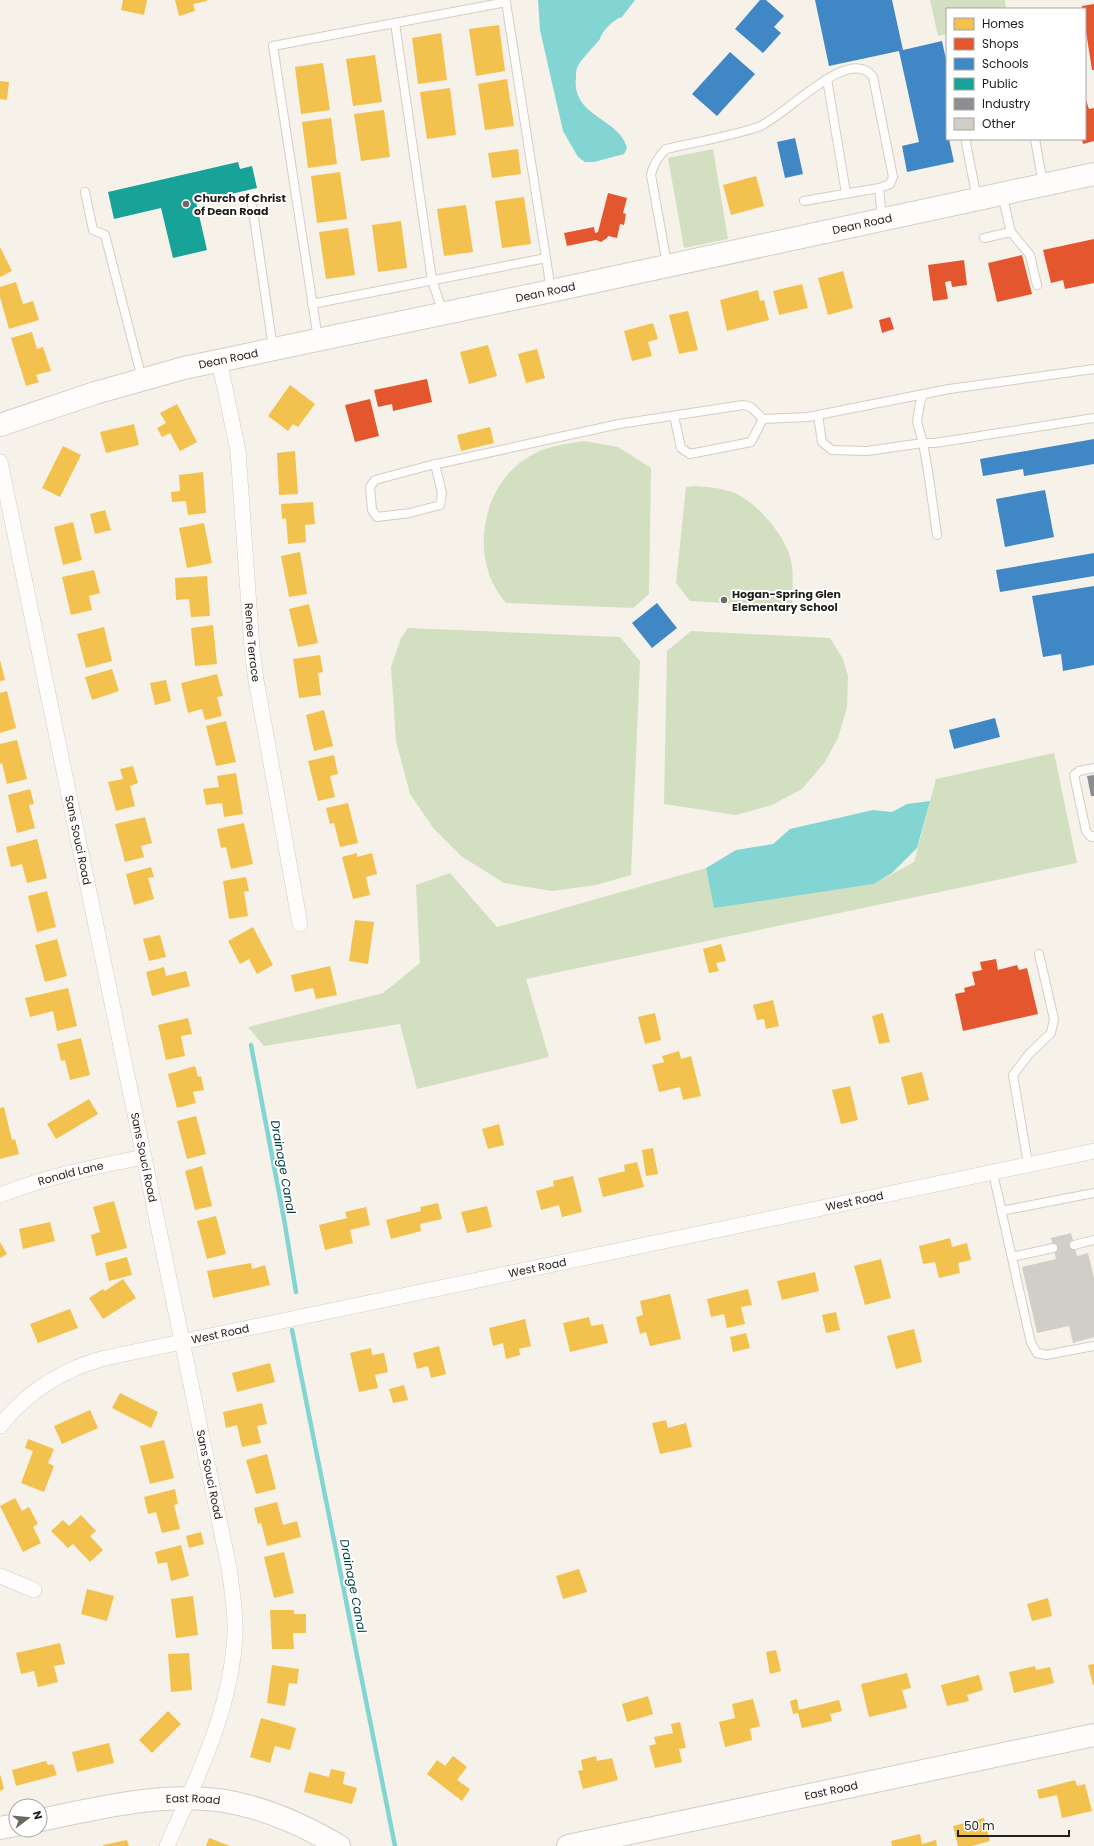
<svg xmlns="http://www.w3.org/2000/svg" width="1094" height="1846" font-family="Poppins,sans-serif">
	<rect width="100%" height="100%" fill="#f6f2e9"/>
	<!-- green -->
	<g fill="#d2dfc0">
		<path d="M930,0h75l1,9h-59v25l-9,2z"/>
		<path d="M713,149l15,90 -44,9 -16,-90z"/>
		<path d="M584,441l34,6 33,21 -2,126 -16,14 -127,-5c-37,-41 -26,-114 19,-144 17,-12 39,-15 59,-18z"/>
		<path d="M695,486c14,1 27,2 40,7 22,10 51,43 56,67 3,15 1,32 1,47l-102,-6 -14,-18 10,-96z"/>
		<path d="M408,628l212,9 20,24 -9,214 -35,10 -44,6 -48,-8 -43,-27 -27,-27 -24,-35 -14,-53 -5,-74 10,-29z"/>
		<path d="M691,631l139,7 13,21 5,17 -1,31 -9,31 -13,24 -23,27 -30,16 -36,10 -72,-11 3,-153z"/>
		<path d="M1054,753l23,110 -551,116 23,78 -132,32 -17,-65 -136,22 -16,-19 135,-34 37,-30 -4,-78 34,-12 47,54 209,-59 8,39 160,-23 40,-22 22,-83z"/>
	</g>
	<!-- water -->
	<g fill="#82d5d3">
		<path d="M538,0h97l-13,17c-8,2 -20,14 -22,22 -6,8 -20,21 -23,29 -1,2 -1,6 -1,9 -5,40 44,41 51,71l-3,6 -30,8h-9l-7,-5 -15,-26 -23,-101z"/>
		<path d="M930,801l-13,47 -25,25 -18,11 -160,24 -8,-40 30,-18 37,-6 17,-15 83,-19 19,2 15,-8z"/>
	</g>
	<!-- homes -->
	<g fill="#f2c14e">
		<path d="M123,0h24l-3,15 -23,-5z"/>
		<path d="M175,0h32v1l-14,3 2,7 -16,5z"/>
		<path d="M499,25l6,46 -29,5 -7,-47z"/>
		<path d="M441,33l6,47 -29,4 -6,-46z"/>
		<path d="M375,55l7,47 -29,4 -7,-47z"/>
		<path d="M323,63l7,47 -29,4 -6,-47z"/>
		<path d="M507,79l7,47 -29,4 -7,-46z"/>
		<path d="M0,81l9,1 -2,18 -7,-1z"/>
		<path d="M450,88l6,47 -29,4 -7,-47z"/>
		<path d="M384,110l6,47 -29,4 -7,-47z"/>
		<path d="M331,118l6,46 -29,4 -6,-46z"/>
		<path d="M518,149l3,25 -29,4 -4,-25z"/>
		<path d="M340,172l7,47 -30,4 -6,-47z"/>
		<path d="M756,176l8,30 -33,9 -8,-30z"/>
		<path d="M524,197l7,47 -29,4 -7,-47z"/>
		<path d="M466,205l7,47 -29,4 -7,-47z"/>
		<path d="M401,221l6,47 -29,4 -6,-47z"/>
		<path d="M348,228l7,47 -29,4 -7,-47z"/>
		<path d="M0,247l12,24 -12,6z"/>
		<path d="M843,271l10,37 -25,7 -10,-37z"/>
		<path d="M16,282l7,22 10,-3 6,19 -30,9 -9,-32v-10z"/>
		<path d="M802,284l6,24 -29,7 -6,-24z"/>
		<path d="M758,290l2,11 4,-1 5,20 -42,11 -7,-31z"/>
		<path d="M688,311l10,39 -19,4 -10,-39z"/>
		<path d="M653,323l5,16 -10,3 4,14 -20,5 -8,-30z"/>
		<path d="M32,332l5,17 6,-2 8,24 -15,4 3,7 -13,4 -15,-48z"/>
		<path d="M488,345l9,31 -28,8 -9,-32z"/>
		<path d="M537,349l8,29 -19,5 -8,-29z"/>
		<path d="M290,385l25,19 -17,23 -5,-3 -5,7 -20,-15z"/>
		<path d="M177,404l20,38 -17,9 -10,-18 -8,4 -5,-9 9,-5 -6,-10z"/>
		<path d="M134,424l5,21 -33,8 -6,-21z"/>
		<path d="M490,427l4,16 -33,8 -4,-16z"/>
		<path d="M63,446l18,9 -21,42 -18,-9z"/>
		<path d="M295,451l3,43 -19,1 -2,-42z"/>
		<path d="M203,472l3,41 -18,2 -2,-14 -14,1 -1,-10 9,-1 -1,-16z"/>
		<path d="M313,502l2,22 -10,1 1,17 -18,2 -2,-26 -4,1 -1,-15z"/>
		<path d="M105,510l6,20 -16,4 -5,-20z"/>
		<path d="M73,522l9,38 -19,5 -9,-38z"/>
		<path d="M204,523l8,40 -25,5 -8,-40z"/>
		<path d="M300,552l7,42 -18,3 -8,-41z"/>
		<path d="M94,570l6,23 -11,3 3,14 -21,5 -9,-38z"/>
		<path d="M207,576l3,40 -19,1 -2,-18 -13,1 -1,-22z"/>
		<path d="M309,604l9,39 -20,4 -9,-38z"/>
		<path d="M213,625l4,39 -22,2 -4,-38z"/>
		<path d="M104,627l8,34 -26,7 -9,-34z"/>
		<path d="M320,655l3,17 -5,1 3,22 -22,3 -6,-39z"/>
		<path d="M0,660l5,20 -5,1z"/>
		<path d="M112,669l7,22 -27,9 -7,-23z"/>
		<path d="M217,674l6,22 -6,1 5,19 -17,4 -3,-11 -14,4 -7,-30z"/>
		<path d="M166,680l5,21 -16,4 -5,-22z"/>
		<path d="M7,691l9,37 -16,5v-40z"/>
		<path d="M324,710l9,36 -19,5 -8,-36z"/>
		<path d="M226,721l10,41 -20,4 -10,-40z"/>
		<path d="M17,740l10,39 -20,5 -5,-21 -2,1v-20z"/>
		<path d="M334,755l4,19 -8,2 5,21 -17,4 -10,-40z"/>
		<path d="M133,766l5,17 -8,3 5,20 -19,5 -8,-29 15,-3 -3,-10z"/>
		<path d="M236,773l7,41 -19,3 -2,-14 -16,2 -3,-16 16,-2 -2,-11z"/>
		<path d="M30,789l4,15 -5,1 6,23 -18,5 -9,-38z"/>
		<path d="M348,803l10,40 -18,4 -6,-24 -4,1 -4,-16z"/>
		<path d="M145,817l7,26 -11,3 3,11 -19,5 -10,-38z"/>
		<path d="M244,823l9,41 -22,5 -5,-22 -5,1 -4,-19z"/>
		<path d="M37,839l10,39 -20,5 -5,-19 -11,3 -5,-20z"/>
		<path d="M357,853v4l15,-4 5,21 -11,3 4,18 -17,4 -11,-42z"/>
		<path d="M151,867l3,10 -6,1 6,21 -20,6 -8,-31z"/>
		<path d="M246,877l3,14 -5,1 4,24 -19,3 -6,-38z"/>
		<path d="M47,891l9,36 -19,5 -9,-36z"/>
		<path d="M355,920l19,2 -6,42 -19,-3z"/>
		<path d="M253,927l20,38 -16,9 -8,-15 -9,5 -12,-23z"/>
		<path d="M160,935l6,22 -17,4 -6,-22z"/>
		<path d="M57,939l10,37 -22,6 -10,-37z"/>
		<path d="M721,944l5,17 -10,2 3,8 -10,2 -6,-24z"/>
		<path d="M330,966l7,29 -21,4 -3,-11 -18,4 -4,-17z"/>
		<path d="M164,967l2,9 20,-5 4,15 -38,10 -6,-24z"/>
		<path d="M68,988l9,38 -20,5 -4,-20 -23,6 -5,-19z"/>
		<path d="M773,1000l6,26 -13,3 -2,-10 -7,1 -4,-15z"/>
		<path d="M655,1013l6,27 -16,4 -7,-27z"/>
		<path d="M883,1013l7,29 -11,2 -7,-28z"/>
		<path d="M188,1018l4,16 -11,2 4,20 -19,4 -8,-35z"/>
		<path d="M81,1038l9,37 -20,5 -5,-20 -4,1 -4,-17z"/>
		<path d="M679,1051l2,8 10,-3 10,40 -18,4 -3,-13 -21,5 -7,-27 12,-3 -2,-6z"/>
		<path d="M195,1066l3,11 3,-1 3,14 -11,2 3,11 -19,5 -9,-34z"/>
		<path d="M922,1072l7,28 -21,5 -7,-28z"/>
		<path d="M850,1086l8,34 -17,4 -9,-34z"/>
		<path d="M89,1099l9,15 -42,25 -9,-15z"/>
		<path d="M4,1107l8,33 3,-1 4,15 -19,5v-51z"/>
		<path d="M196,1116l10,38 -19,5 -10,-38z"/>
		<path d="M499,1124l5,21 -16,4 -6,-20z"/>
		<path d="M653,1148l5,26 -12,2 -4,-26z"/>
		<path d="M637,1162l7,25 -41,10 -5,-19 27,-7 -1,-6z"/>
		<path d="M202,1166l10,40 -17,4 -10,-39z"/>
		<path d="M573,1176l9,36 -20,5 -3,-12 -18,5 -5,-19 18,-5 -1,-5z"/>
		<path d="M114,1201l13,47 -31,8 -5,-21 9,-3 -7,-25z"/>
		<path d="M438,1203l4,16 -22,5 1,7 -30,8 -5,-19 35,-9 -1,-4z"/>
		<path d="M487,1206l5,21 -25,6 -6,-21z"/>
		<path d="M366,1207l4,18 -20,5 3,13 -28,7 -6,-25 28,-7 -2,-6z"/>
		<path d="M216,1216l10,38 -19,5 -10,-38z"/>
		<path d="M50,1222l5,19 -32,8 -4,-20z"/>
		<path d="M950,1238l2,9 15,-4 4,17 -13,3 2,10 -21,5 -4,-16 -12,2 -4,-18z"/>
		<path d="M0,1242l7,12 -7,4z"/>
		<path d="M127,1257l5,18 -23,6 -4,-18z"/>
		<path d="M881,1259l10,39 -26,7 -11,-39z"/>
		<path d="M251,1263l1,6 13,-4 5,20 -57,13 -6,-27z"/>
		<path d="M815,1272l4,19 -37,9 -5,-19z"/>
		<path d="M123,1279l13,19 -33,21 -14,-21 14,-9 2,2z"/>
		<path d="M748,1289l4,16 -11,2 4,17 -18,4 -3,-14 -13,3 -4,-18z"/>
		<path d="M670,1294l11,45 -31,7 -4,-14 -6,2 -4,-17 7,-2 -3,-14z"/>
		<path d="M70,1309l8,19 -40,15 -8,-19z"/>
		<path d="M836,1312l4,18 -14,3 -4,-18z"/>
		<path d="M589,1317l2,9 12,-2 5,19 -38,9 -7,-29z"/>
		<path d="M525,1319l6,27 -12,3 1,6 -14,4 -3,-16 -10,3 -4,-18z"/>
		<path d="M914,1329l8,33 -26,7 -9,-33z"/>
		<path d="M746,1333l4,15 -17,4 -3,-15z"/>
		<path d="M439,1346l7,28 -15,4 -3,-12 -11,3 -4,-16z"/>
		<path d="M371,1348l1,7 12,-2 4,19 -13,3 3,13 -19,4 -9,-39z"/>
		<path d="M270,1363l5,19 -38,10 -5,-19z"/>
		<path d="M404,1385l4,15 -15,3 -4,-14z"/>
		<path d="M120,1393l38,19 -7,16 -39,-20z"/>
		<path d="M262,1403l5,21 -10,2 4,17 -19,4 -5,-22 -11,3 -3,-16z"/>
		<path d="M90,1410l8,18 -36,16 -8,-18z"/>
		<path d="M666,1420l2,8 18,-5 6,24 -32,7 -8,-31z"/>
		<path d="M28,1439l26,10 -6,14 6,3 -10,26 -23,-9 12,-32 -8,-3z"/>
		<path d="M164,1440l10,38 -24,6 -10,-38z"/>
		<path d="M267,1454l9,35 -20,5 -10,-34z"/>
		<path d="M175,1489l3,15 -4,1 6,24 -18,4 -6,-21 -8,2 -4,-17z"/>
		<path d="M15,1498l7,13 7,-4 9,17 -5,3 8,16 -18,9 -23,-46z"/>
		<path d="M277,1502l6,23 14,-4 4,16 -34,9 -6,-23 -3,1 -4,-16z"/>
		<path d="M81,1515l15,16 -6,5 13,14 -13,12 -17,-18 -5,4 -17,-17 12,-11 6,6z"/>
		<path d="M201,1532l3,12 -15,4 -3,-12z"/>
		<path d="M181,1545l8,31 -18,5 -4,-19 -9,2 -3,-12z"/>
		<path d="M284,1552l10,41 -20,5 -10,-41z"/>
		<path d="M579,1569l8,23 -24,7 -7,-23z"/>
		<path d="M87,1589l27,7 -7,25 -26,-7z"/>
		<path d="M193,1596l5,39 -22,3 -5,-39z"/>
		<path d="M1048,1598l4,18 -20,5 -5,-17z"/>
		<path d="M270,1610h24v4h12v19h-13l1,16h-22z"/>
		<path d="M60,1643l5,21 -11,2 4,16 -20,5 -4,-16 -13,3 -5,-21z"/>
		<path d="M776,1650l5,21 -11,3 -4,-22z"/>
		<path d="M189,1653l3,37 -21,2 -3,-38z"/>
		<path d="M1094,1664v21h-1l-5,-20z"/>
		<path d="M272,1665l27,4 -2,15 -8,-1 -4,23 -18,-3z"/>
		<path d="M1035,1666l1,4 14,-3 4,16 -40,10 -5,-21z"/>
		<path d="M907,1673l4,15 -9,2 5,18 -38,9 -8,-33z"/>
		<path d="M979,1675l4,15 -16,5 2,6 -22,5 -6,-21z"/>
		<path d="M648,1696l5,18 -26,8 -5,-18z"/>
		<path d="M753,1699l7,27 -10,3 2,11 -27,7 -6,-25 16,-4 -3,-14z"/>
		<path d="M797,1699l2,11 40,-10 3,11 -12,3 2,7 -30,7 -4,-15 -5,1 -3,-13z"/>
		<path d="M168,1711l13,13 -29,29 -13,-13z"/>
		<path d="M261,1718l35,10 -6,22 -15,-4 -5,17 -20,-6z"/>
		<path d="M680,1722l6,26 -7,1 3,13 -27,6 -6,-22 7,-2 -2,-7 19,-4 -2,-9z"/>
		<path d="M109,1743l5,20 -37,9 -5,-20z"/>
		<path d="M453,1756l14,11 -10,13 13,9 -8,12 -35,-27 10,-14 8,6z"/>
		<path d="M596,1756l1,5 15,-3 6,22 -35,9 -5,-18 5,-1 -2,-10z"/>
		<path d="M46,1761l2,4 5,-1 4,11 -41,11 -4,-16z"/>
		<path d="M331,1769l14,3 -2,12 14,4 -5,16 -48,-12 5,-20 20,5z"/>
		<path d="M0,1774l4,15 -4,2z"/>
		<path d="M1075,1780l2,6 8,-2 7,27 -30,7 -5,-23 -18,4 -2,-9z"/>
		<path d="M984,1818l6,23 -18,5h-14l-5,-20z"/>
		<path d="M920,1834l2,10 14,-4 1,6h-45l-1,-5z"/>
		<path d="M209,1838l21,8h-24z"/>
		<path d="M127,1840l2,6h-26v-1z"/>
	</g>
	<!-- shops -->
	<g fill="#e4572e">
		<path d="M1094,4v66h-2l-7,-45v-16h-3v-3z"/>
		<path d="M1085,100h1l3,9 5,-1v33l-11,3 -1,-5h3z"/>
		<path d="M608,193l19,5 -4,15 3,1 -2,11 -4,-1 -3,14 -9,-2 -1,2 -6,4 -5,-2 -29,6 -3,-13 30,-6 1,6 3,-1z"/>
		<path d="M1094,239v44l-29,6 -2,-9 -12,3 -8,-33z"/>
		<path d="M1022,255l10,39 -35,8 -9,-39z"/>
		<path d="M964,260l3,25 -15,2 -1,-6 -6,1 3,17 -15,2 -5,-36z"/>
		<path d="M890,317l4,12 -12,4 -3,-13z"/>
		<path d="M427,379l5,23 -39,9 -1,-7 -14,3 -4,-17z"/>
		<path d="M370,399l9,37 -24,6 -10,-37z"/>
		<path d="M996,959l2,11 19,-5 2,5 8,-2 11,46 -75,17 -8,-37 10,-2 -1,-4 11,-3 -3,-13 10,-2 -2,-8z"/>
	</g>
	<!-- schools -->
	<g fill="#3f88c5">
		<path d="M760,0h6l18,16 -10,11 7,6 -18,20 -28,-24z"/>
		<path d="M815,0h77l11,50 39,-9 5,23v75h2l5,23 -47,10 -5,-26 17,-4 -20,-91 -70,15z"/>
		<path d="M730,52l25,22 -38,42 -25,-22z"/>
		<path d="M795,138l8,36 -18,4 -8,-36z"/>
		<path d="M1094,439v25l-70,12 -1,-7 -40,7 -3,-17z"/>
		<path d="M1045,490l9,47 -49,10 -9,-48z"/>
		<path d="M1094,553v23l-94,16 -4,-22z"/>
		<path d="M1094,586v79l-31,6 -2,-17 -18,3 -11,-61z"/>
		<path d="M657,603l20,25 -25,20 -20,-25z"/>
		<path d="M995,718l5,19 -46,12 -5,-19z"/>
	</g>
	<!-- public -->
	<path fill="#17a398" d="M238,162l2,7 12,-3 5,22 -61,14 11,48 -34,8 -12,-50 -47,11 -6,-27z"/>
	<!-- industry -->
	<path fill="#8d8d92" d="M1094,775v21h-3l-4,-20z"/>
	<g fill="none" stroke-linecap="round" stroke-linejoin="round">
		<!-- stream -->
		<g stroke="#82d5d3" stroke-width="4.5">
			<path d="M251,1045l33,174 12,73"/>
			<path d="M292,1330l103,516"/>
		</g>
	</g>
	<!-- building -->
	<path fill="#d1cec7" d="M1071,1233l6,23 11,-3 6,25v59l-21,6 -4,-17 -32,7 -15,-66 34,-8 -5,-21z"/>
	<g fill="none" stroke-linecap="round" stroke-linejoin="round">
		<defs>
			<g id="lane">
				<path d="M395,23l37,257 11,33"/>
				<path d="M827,79l19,114"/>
				<path d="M967,139l-1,4 11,56"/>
				<path d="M1035,139l8,45"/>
				<path d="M879,188l3,31"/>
				<path d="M85,192l8,38 12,5 37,144"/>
				<path d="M1002,195l9,37 19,23 7,30"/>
				<path d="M252,204l21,144"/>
				<path d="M984,238l27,-6"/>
				<path d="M667,264l-16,-89c2,-11 7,-18 15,-26 30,-7 62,-12 92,-22 25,-8 91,-84 115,-50l20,100 -3,7 -11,4 -75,13"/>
				<path d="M312,304l234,-46"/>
				<path d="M318,339l-45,-293 233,-44 45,288"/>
				<path d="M923,394l-3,9 -3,19 6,21 5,28 9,64"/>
				<path d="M818,415l4,27 10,8 35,1 56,-8h12l159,-25"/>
				<path d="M674,416l7,32 9,6 61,-12 12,-23"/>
				<path d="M435,464l7,29 -2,12 -30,8 -33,4 -5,-7 -2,-23 5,-7 60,-16 7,-1 177,-39 124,-19 8,2 12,12 45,-2 141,-28 145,-20"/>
				<path d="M1094,768l-15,3 -5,4 12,56 5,6 3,-1"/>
				<path d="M1028,1164l-15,-89 16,-21 22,-21 3,-14 -15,-65"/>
				<path d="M993,1173l38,170 6,10 9,2 48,-9"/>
				<path d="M1001,1211l93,-18"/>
				<path d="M1074,1245l20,-5"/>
				<path d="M1012,1257l41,-9"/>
			</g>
			<g id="street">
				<path id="s1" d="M219,360l19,91 14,198 4,31 44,244"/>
				<path id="s2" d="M0,462l229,1106c3,22 7,45 6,67 -4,75 -38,143 -68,211"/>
				<path id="s3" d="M0,1195c49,-19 93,-28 144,-38"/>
				<path id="s4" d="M0,1426c27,-34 63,-57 105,-68l989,-207"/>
				<path d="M0,1576l34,14"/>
			</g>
			<g id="secondary">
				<path id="s5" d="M0,425l95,-32 89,-25 367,-77 543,-117"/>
				<path id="s6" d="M40,1820c58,-12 118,-27 178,-20 43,6 84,24 121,46"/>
				<path d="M0,1828l16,-3"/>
				<path id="s7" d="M568,1846l526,-111"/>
			</g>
		</defs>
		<!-- lane casing -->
		<use href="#lane" stroke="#d2cec7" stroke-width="10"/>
		<!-- street casing -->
		<use href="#street" stroke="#d2cec7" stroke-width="16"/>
		<!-- secondary casing -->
		<use href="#secondary" stroke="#d2cec7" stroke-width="24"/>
		<!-- lane -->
		<use href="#lane" stroke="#fefdfc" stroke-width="8"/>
		<!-- street -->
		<use href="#street" stroke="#fefdfc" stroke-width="15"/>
		<!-- secondary -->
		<use href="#secondary" stroke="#fefdfc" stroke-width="22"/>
	</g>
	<!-- markers -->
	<g fill="#6c6962" stroke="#fff" stroke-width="1.5">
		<circle cx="186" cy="204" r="4"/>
		<circle cx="724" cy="600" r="4"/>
	</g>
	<g text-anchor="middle" stroke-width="4" stroke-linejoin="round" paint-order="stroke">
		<!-- poi labels -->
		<g font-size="11" font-weight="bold" fill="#211f19" stroke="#fff" text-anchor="start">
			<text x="194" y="202">Church of Christ<tspan x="194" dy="13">of Dean Road</tspan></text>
			<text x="732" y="598">Hogan-Spring Glen<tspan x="732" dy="13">Elementary School</tspan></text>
		</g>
		<!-- street labels -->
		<g font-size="11" fill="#211f19" stroke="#fff">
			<text dy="4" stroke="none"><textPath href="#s5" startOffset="886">Dean Road</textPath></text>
			<text dy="4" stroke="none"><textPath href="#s5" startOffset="562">Dean Road</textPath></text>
			<text dy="4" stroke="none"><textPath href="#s5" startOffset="238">Dean Road</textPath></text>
			<text dy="4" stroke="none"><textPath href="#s1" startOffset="285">Renee Terrace</textPath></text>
			<text dy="4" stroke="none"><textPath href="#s2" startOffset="386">Sans Souci Road</textPath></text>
			<text dy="4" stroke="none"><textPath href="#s2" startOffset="710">Sans Souci Road</textPath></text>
			<text dy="4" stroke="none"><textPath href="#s3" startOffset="74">Ronald Lane</textPath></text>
			<text dy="4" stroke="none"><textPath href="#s4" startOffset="893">West Road</textPath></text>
			<text dy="4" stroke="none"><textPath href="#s4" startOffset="569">West Road</textPath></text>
			<text dy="4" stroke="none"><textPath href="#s4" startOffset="245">West Road</textPath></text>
			<text dy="4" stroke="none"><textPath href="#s2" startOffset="1034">Sans Souci Road</textPath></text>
			<text dy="4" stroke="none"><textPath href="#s7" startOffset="269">East Road</textPath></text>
			<text dy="4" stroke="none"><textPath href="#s6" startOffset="155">East Road</textPath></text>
		</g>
		<!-- water labels -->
		<g font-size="12" font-style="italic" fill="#013d3d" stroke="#fff">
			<text transform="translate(283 1167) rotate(80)" y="4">Drainage Canal</text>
			<text transform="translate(353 1586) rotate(79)" y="4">Drainage Canal</text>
		</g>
	</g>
	<!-- legend -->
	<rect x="946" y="8" width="140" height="132" fill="#ffffff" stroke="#a6a5a3"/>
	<rect x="954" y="18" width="20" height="12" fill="#f2c14e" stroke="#a6a5a3"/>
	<text x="982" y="28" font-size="12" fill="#211f19">Homes</text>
	<rect x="954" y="38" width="20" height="12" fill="#e4572e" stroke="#a6a5a3"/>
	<text x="982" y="48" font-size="12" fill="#211f19">Shops</text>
	<rect x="954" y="58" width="20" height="12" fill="#3f88c5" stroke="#a6a5a3"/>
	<text x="982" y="68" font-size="12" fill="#211f19">Schools</text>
	<rect x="954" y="78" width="20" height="12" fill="#17a398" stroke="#a6a5a3"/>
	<text x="982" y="88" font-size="12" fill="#211f19">Public</text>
	<rect x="954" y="98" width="20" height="12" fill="#8d8d92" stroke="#a6a5a3"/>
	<text x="982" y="108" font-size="12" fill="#211f19">Industry</text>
	<rect x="954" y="118" width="20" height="12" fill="#d1cec7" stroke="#a6a5a3"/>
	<text x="982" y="128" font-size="12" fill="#211f19">Other</text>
	<!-- north arrow -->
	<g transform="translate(28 1818) rotate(74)"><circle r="19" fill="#ffffff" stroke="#a6a5a3"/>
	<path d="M0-3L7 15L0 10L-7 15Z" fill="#6c6962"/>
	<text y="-6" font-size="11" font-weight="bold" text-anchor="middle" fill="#211f19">N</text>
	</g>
	<!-- scale -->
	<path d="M958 1830v6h111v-6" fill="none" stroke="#211f19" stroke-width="2"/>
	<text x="964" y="1830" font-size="12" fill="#211f19" stroke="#ffffff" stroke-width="3" paint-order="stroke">50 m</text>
</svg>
